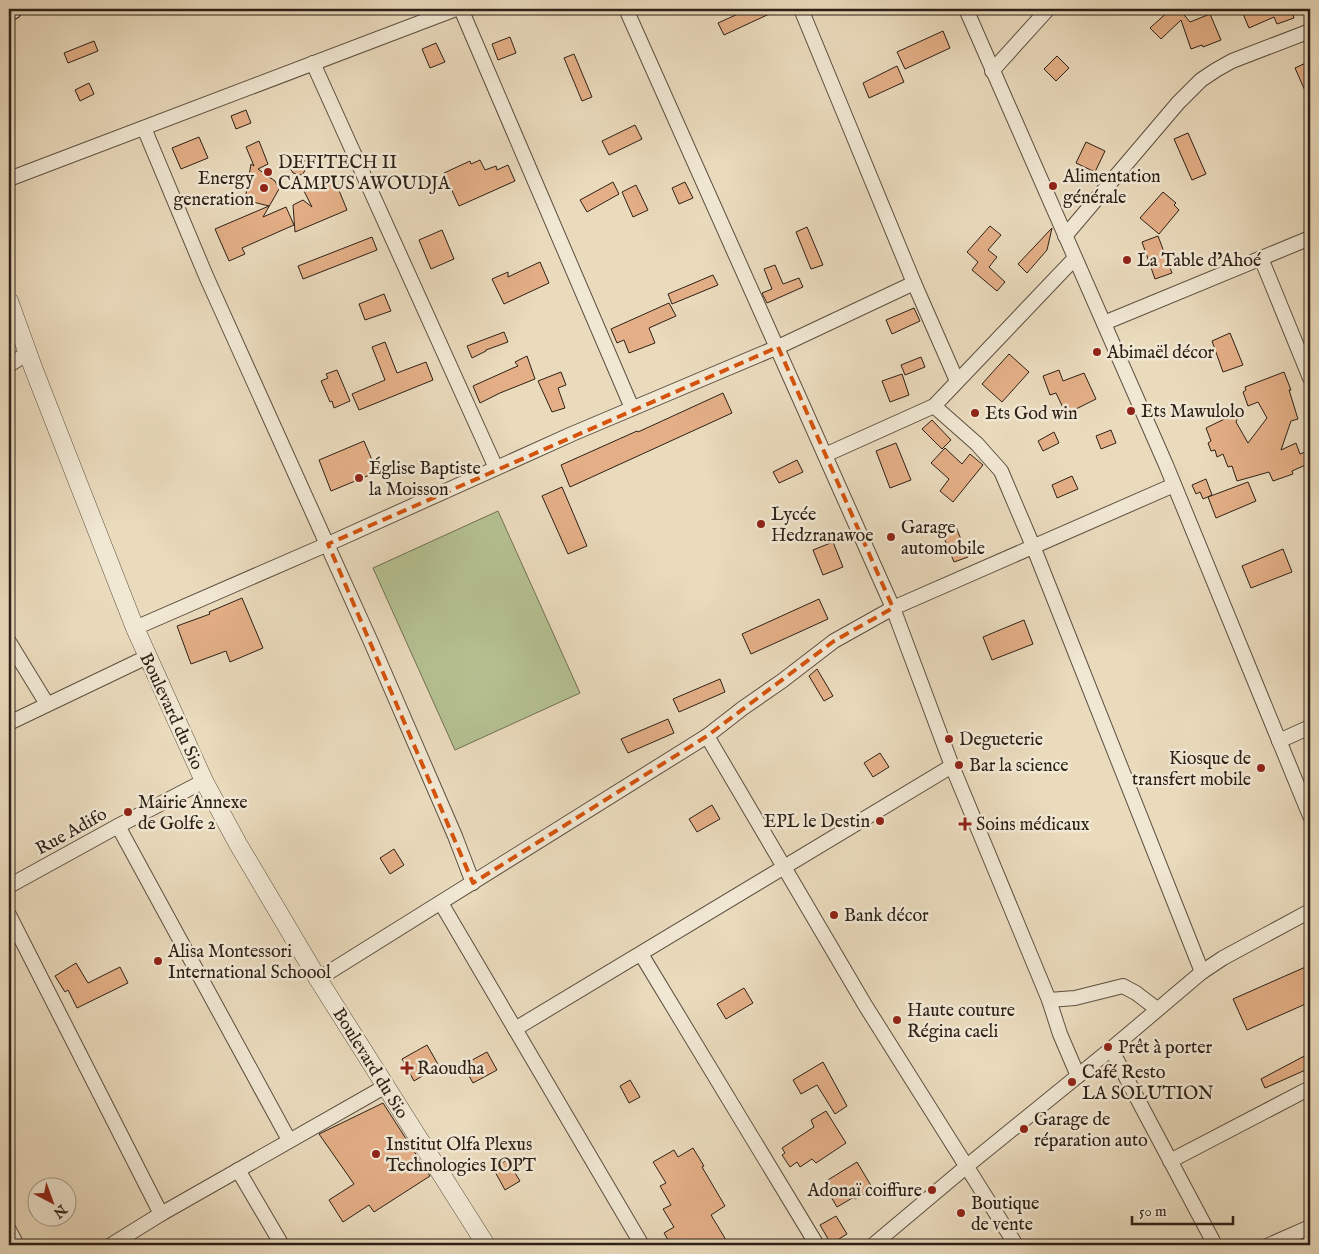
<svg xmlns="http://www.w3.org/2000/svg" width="1319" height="1254" font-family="'IM FELL English',serif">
	<rect width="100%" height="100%" fill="#eadbbd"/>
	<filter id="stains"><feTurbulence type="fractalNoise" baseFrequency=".004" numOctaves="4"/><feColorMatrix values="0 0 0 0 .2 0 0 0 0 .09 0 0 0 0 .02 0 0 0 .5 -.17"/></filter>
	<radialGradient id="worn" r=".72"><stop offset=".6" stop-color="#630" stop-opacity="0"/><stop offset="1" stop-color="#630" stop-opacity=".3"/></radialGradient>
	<!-- green -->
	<path fill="#b5c192" stroke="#717054" d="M498,511l82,182 -125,57 -82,-182z"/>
	<!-- building -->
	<g fill="#e4af87" stroke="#2d2017">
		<path d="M749,9h31l-56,26 -6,-12z"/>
		<path d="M1171,9h8l11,13 20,-8 11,26 -18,7 -1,-2 -11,4 -10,-29 -20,19 -11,-11z"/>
		<path d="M1241,9h52l-2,1 3,8 -17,6 -3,-7 -25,11z"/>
		<path d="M943,31l7,17 -45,21 -8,-17z"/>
		<path d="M510,37l6,16 -18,7 -6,-16z"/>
		<path d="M94,41l4,10 -30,12 -4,-10z"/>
		<path d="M436,43l9,19 -15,6 -8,-19z"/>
		<path d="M574,54l18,43 -10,4 -18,-43z"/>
		<path d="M1057,56l12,12 -13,13 -12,-12z"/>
		<path d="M1310,61v41l-15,-34z"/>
		<path d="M897,66l7,16 -35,16 -6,-15z"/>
		<path d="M89,83l5,11 -14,7 -5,-11z"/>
		<path d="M246,110l5,13 -15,6 -5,-13z"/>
		<path d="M635,125l7,14 -33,16 -7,-14z"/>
		<path d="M1188,133l18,41 -14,6 -18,-41z"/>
		<path d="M199,137l9,21 -27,11 -9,-21z"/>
		<path d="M259,141l9,23 -10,5 17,12 4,8 -16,28 23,-10 8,18 -52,23 3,6 -16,7 -14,-32 54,-23 -24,-6 6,-36 3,2 -8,-19z"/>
		<path d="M1086,142l19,9 -10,21 -19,-9z"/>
		<path d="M296,157l7,1 4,5 -1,6 -4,6 -9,-2 -3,-5 1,-6z"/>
		<path d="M480,160l5,10 11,-4 1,4 11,-5 7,16 -56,25 -15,-33 26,-12 1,3z"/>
		<path d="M334,178l13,32 -52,22 -2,-27 10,-5 9,7 -8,-16z"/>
		<path d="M613,182l6,12 -32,18 -7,-12z"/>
		<path d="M685,182l8,16 -14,6 -7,-16z"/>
		<path d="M636,185l12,25 -15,7 -11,-25z"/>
		<path d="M1163,192l13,11 -2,2 5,5 -20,24 -19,-16z"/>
		<path d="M990,226l11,9 -13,15 9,7 -8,10 16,15 -8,9 -25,-21 6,-8 -11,-10z"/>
		<path d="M807,227l16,38 -12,4 -15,-37z"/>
		<path d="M1052,228l-5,22 -20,23 -9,-9z"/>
		<path d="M442,230l12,29 -23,10 -12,-29z"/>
		<path d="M1158,236l14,37 -17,6 -13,-37z"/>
		<path d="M372,237l5,13 -74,29 -5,-13z"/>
		<path d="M540,262l9,21 -45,21 -12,-25 16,-7v5z"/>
		<path d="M775,265l8,19 16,-6 4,9 -36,16 -5,-10 10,-4 -8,-20z"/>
		<path d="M713,275l5,10 -46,19 -4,-10z"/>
		<path d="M384,294l7,17 -26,9 -6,-16z"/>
		<path d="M669,303l7,13 -27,12 6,15 -26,10 -5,-13 -7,3 -6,-14z"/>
		<path d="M914,308l6,13 -28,13 -6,-14z"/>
		<path d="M504,332l4,10 -22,8v1l-14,7 -5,-12z"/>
		<path d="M1230,333l13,32 -20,7 -11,-31z"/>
		<path d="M385,342l12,31 29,-11 7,18 -74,30 -7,-16 33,-14 -13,-33z"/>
		<path d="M1009,354l20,18 -27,30 -20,-18z"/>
		<path d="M527,356l8,23 -35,14 -20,10 -7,-17 40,-18 5,-2 -3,-4z"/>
		<path d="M921,357l4,10 -20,8 -4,-10z"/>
		<path d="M337,370l13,31 -16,7 -2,-7 -2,1 -9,-21 7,-3 -2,-4z"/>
		<path d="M1059,370l4,11 21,-8 12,26 -30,15 -10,-21 -6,2 -7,-19z"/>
		<path d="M561,372l5,13 -8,3 7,20 -13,4 -14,-31z"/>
		<path d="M1284,372l7,18h-2l9,29 -7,2 -10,29 15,-7 4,11 10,-4v13l-18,8 1,3 -20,7 -4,-9 -32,9 -5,-15 -4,1 -5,-13 -6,3 -2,-7 -4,1 -3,-8 3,-2 -5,-13 35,-17 -5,11 12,21 19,-25 -9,-16 -10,4 -5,-14 3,-2 -1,-3z"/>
		<path d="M902,374l7,21 -19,7 -8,-21z"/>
		<path d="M723,393l9,20 -162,74 -9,-22 76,-34 1,1z"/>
		<path d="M932,420l19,20 -9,9 -20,-20z"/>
		<path d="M1111,430l5,13 -15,6 -5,-13z"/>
		<path d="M1054,432l5,11 -16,8 -5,-10z"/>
		<path d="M364,441l13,31 -46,19 -12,-31z"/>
		<path d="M896,443l15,37 -21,8 -14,-37z"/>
		<path d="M945,448l17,16 8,-10 13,11 -30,37 -13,-11 9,-12 -18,-16z"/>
		<path d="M797,460l6,12 -24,11 -6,-11z"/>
		<path d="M1072,476l6,13 -21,9 -5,-13z"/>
		<path d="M1206,479l6,16 -9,4 -3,-7 -4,2 -4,-9z"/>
		<path d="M1248,482l8,19 -40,17 -8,-21z"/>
		<path d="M562,487l25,59 -19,8 -26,-58z"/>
		<path d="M954,522l14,35 -14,5 -14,-34z"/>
		<path d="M833,542l10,25 -20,8 -10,-25z"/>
		<path d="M1283,549l9,23 -41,16 -9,-22z"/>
		<path d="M242,598l21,50 -33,14 -4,-11 -35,13 -14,-38 33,-12 -1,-2z"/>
		<path d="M819,599l9,20 -77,35 -9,-20z"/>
		<path d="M1024,620l9,24 -41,16 -9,-23z"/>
		<path d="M817,669l16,27 -9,5 -15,-25z"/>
		<path d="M720,679l5,13 -46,20 -6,-13z"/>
		<path d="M668,719l6,14 -46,20 -7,-14z"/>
		<path d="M880,753l9,14 -16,10 -9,-14z"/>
		<path d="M712,805l8,14 -23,13 -8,-13z"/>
		<path d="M394,849l10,16 -14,9 -10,-16z"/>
		<path d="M76,963l12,20 32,-16 8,16 -51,25 -9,-18 -3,2 -10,-16z"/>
		<path d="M1310,965v37l-63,28 -14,-31z"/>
		<path d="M744,988l9,15 -27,16 -9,-15z"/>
		<path d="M427,1045l12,21 -25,15 -12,-22z"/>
		<path d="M487,1052l10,18 -24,13 -10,-18z"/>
		<path d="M1310,1053v15l-45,20 -4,-9z"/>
		<path d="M823,1062l24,44 -12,8 -18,-29 -16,9 -8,-14z"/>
		<path d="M630,1080l10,17 -11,6 -9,-17z"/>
		<path d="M383,1103l47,73 -56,36 -5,-7 -26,17 -14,-22 25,-16 -35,-50z"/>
		<path d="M826,1111l20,32 -30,20 -4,-4 -12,8 -3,-5 -7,5 -8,-12 3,-2 -3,-5 32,-21 -3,-7z"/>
		<path d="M693,1148l11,18 -2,1 23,39 -14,9 18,30h-58l-7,-12 10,-6 -11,-18 8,-4 -11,-19 6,-3 -13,-21 21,-12 4,7z"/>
		<path d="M507,1160l13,21 -15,9 -12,-22z"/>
		<path d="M857,1162l16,27 -18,10 -1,-2 -17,10 -14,-24z"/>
		<path d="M836,1216l11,18 -16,10 -11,-19z"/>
	</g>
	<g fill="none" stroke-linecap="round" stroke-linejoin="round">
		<defs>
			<g id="minor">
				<path d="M461,9l171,399"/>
				<path d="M626,9l267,599 59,158 97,234 11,34 18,42"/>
				<path d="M801,9l113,274 43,98"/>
				<path d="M966,9l200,456 144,351"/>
				<path d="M313,63l183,405"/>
				<path d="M992,71l56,-62"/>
				<path d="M144,128l62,148 165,366 84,194 18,47"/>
				<path d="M9,179l447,-170"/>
				<path d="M1065,236l113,-133 23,-23 15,-10 16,-9 78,-30"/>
				<path d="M1261,258l49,120"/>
				<path d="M1104,323l206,-85"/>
				<path d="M9,365l19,-12"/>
				<path d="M934,406l43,38 24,27 32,75 169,426"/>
				<path d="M825,455l109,-49 141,-148"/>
				<path d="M135,628l193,-84 244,-110 206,-87 136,-64"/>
				<path d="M9,642l38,62"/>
				<path d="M9,723l138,-66"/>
				<path d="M707,736l158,269 151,240"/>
				<path d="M1279,741l31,-14"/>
				<path d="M118,826l171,314"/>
				<path d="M9,886l109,-60 86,-45"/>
				<path d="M441,903l201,342"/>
				<path d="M9,915l152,299"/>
				<path d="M641,954l176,291"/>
				<path d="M318,979l389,-243 36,-28 39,-27 52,-40 59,-33 281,-123"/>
				<path d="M1049,1000l26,-2 48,-12 13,7 21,16"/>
				<path d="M515,1029l437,-263"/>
				<path d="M1111,1049l104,196"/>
				<path d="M1170,1161l140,-73"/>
				<path d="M238,1170l44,75"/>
				<path d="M9,1230l8,15"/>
				<path d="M111,1245l50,-31 225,-128"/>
				<path d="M873,1245l94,-79 144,-117 91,-77 21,-14 87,-47"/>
				<path d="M1269,1245l41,-18"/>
			</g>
			<path id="tertiary" d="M9,301l25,69 101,258 69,153 34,63 80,135 168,266"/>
			<path id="secondary" d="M9,10l3,-1"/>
		</defs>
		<!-- minor casing -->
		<use href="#minor" stroke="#5c4f40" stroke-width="16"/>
		<!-- tertiary casing -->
		<use href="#tertiary" stroke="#5c4f40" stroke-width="19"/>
		<!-- secondary casing -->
		<use href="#secondary" stroke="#2d2017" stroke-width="22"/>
		<!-- minor -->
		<use href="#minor" stroke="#f1e8d4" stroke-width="14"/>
		<!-- tertiary -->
		<use href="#tertiary" stroke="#f1e8d4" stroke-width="18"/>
		<!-- secondary -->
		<use href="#secondary" stroke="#f1e8d4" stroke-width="20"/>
	</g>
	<!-- marked area -->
	<path fill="none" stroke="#d5530d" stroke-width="4" stroke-dasharray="10 6" stroke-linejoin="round" d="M778,347l115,261 -59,33 -127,95 -234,147 -145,-339z"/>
	<!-- markers -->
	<g fill="#8f2418" stroke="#f1e8d4" stroke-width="2">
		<circle cx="268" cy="172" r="5"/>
		<circle cx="1053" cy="186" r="5"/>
		<circle cx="264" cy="188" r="5"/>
		<circle cx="1127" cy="260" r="5"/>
		<circle cx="1097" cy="352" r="5"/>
		<circle cx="1131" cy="411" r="5"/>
		<circle cx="975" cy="413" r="5"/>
		<circle cx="359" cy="478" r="5"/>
		<circle cx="761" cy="524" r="5"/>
		<circle cx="891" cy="537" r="5"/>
		<circle cx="949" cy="739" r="5"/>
		<circle cx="959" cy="765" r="5"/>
		<circle cx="1261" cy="768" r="5"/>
		<circle cx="128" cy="812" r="5"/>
		<circle cx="880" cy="821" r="5"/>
		<path d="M962.5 816.5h5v5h5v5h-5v5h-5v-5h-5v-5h5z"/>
		<circle cx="834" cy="915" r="5"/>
		<circle cx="158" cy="961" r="5"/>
		<circle cx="897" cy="1020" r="5"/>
		<circle cx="1108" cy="1047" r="5"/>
		<path d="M404.5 1060.5h5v5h5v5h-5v5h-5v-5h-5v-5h5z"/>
		<circle cx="1072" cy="1082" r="5"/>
		<circle cx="1024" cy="1129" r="5"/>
		<circle cx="376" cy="1154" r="5"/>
		<circle cx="932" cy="1190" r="5"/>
		<circle cx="961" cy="1213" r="5"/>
	</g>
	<g text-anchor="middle" stroke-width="5" stroke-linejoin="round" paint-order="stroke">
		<!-- poi labels -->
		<g font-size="18" fill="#2d2017" stroke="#f1e8d4" text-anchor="start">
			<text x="278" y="168">DEFITECH II<tspan x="278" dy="21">CAMPUS AWOUDJA</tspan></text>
			<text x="1063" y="182">Alimentation<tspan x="1063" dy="21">générale</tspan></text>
			<text x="254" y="184" text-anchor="end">Energy<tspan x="254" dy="21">generation</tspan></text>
			<text x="1137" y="266">La Table d’Ahoé</text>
			<text x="1107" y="358">Abimaël décor</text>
			<text x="1141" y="417">Ets Mawulolo</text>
			<text x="985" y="419">Ets God win</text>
			<text x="369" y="474">Église Baptiste<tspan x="369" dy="21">la Moisson</tspan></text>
			<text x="771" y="520">Lycée<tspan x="771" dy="21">Hedzranawoe</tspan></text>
			<text x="901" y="533">Garage<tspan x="901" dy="21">automobile</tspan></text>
			<text x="959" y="745">Degueterie</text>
			<text x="1251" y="764" text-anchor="end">Kiosque de<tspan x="1251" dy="21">transfert mobile</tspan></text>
			<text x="969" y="771">Bar la science</text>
			<text x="138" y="808">Mairie Annexe<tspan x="138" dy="21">de Golfe 2</tspan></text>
			<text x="870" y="827" text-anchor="end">EPL le Destin</text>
			<text x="976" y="830">Soins médicaux</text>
			<text x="844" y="921">Bank décor</text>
			<text x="168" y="957">Alisa Montessori<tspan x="168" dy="21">International Schoool</tspan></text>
			<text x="907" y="1016">Haute couture<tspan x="907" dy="21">Régina caeli</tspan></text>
			<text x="1118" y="1053">Prêt à porter</text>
			<text x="417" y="1074">Raoudha</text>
			<text x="1082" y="1078">Café Resto<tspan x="1082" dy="21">LA SOLUTION</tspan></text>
			<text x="1034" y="1125">Garage de<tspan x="1034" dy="21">réparation auto</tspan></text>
			<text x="386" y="1150">Institut Olfa Plexus<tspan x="386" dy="21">Technologies IOPT</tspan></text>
			<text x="922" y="1196" text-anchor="end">Adonaï coiffure</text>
			<text x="971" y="1209">Boutique<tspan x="971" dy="21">de vente</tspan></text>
		</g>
		<!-- street labels -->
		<g font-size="18" fill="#2d2017" stroke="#f1e8d4">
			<text transform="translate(172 711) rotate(65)" y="6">Boulevard du Sio</text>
			<text transform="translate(71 831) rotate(-29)" y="6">Rue Adifo</text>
			<text transform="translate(371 1063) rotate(58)" y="6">Boulevard du Sio</text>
		</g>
	</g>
	<!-- margin -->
	<rect width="1319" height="1254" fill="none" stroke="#eadbbd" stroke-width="30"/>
	<rect x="10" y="10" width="1299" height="1234" fill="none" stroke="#2d2017" stroke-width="2.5"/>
	<rect x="15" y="15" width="1289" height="1224" fill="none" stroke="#2d2017"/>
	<!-- north arrow -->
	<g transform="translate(52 1202) rotate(139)"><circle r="24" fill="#f1e8d4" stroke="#a39888"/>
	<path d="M0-4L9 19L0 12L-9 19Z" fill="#8f2418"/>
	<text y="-8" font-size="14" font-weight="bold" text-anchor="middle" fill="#2d2017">N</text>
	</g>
	<!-- scale -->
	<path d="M1132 1216v8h101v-8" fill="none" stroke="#2d2017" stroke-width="2.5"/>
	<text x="1139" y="1216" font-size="15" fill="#2d2017" stroke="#f1e8d4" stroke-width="4" paint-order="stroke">50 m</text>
	<rect width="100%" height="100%" filter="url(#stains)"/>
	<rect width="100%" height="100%" fill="url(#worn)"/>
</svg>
